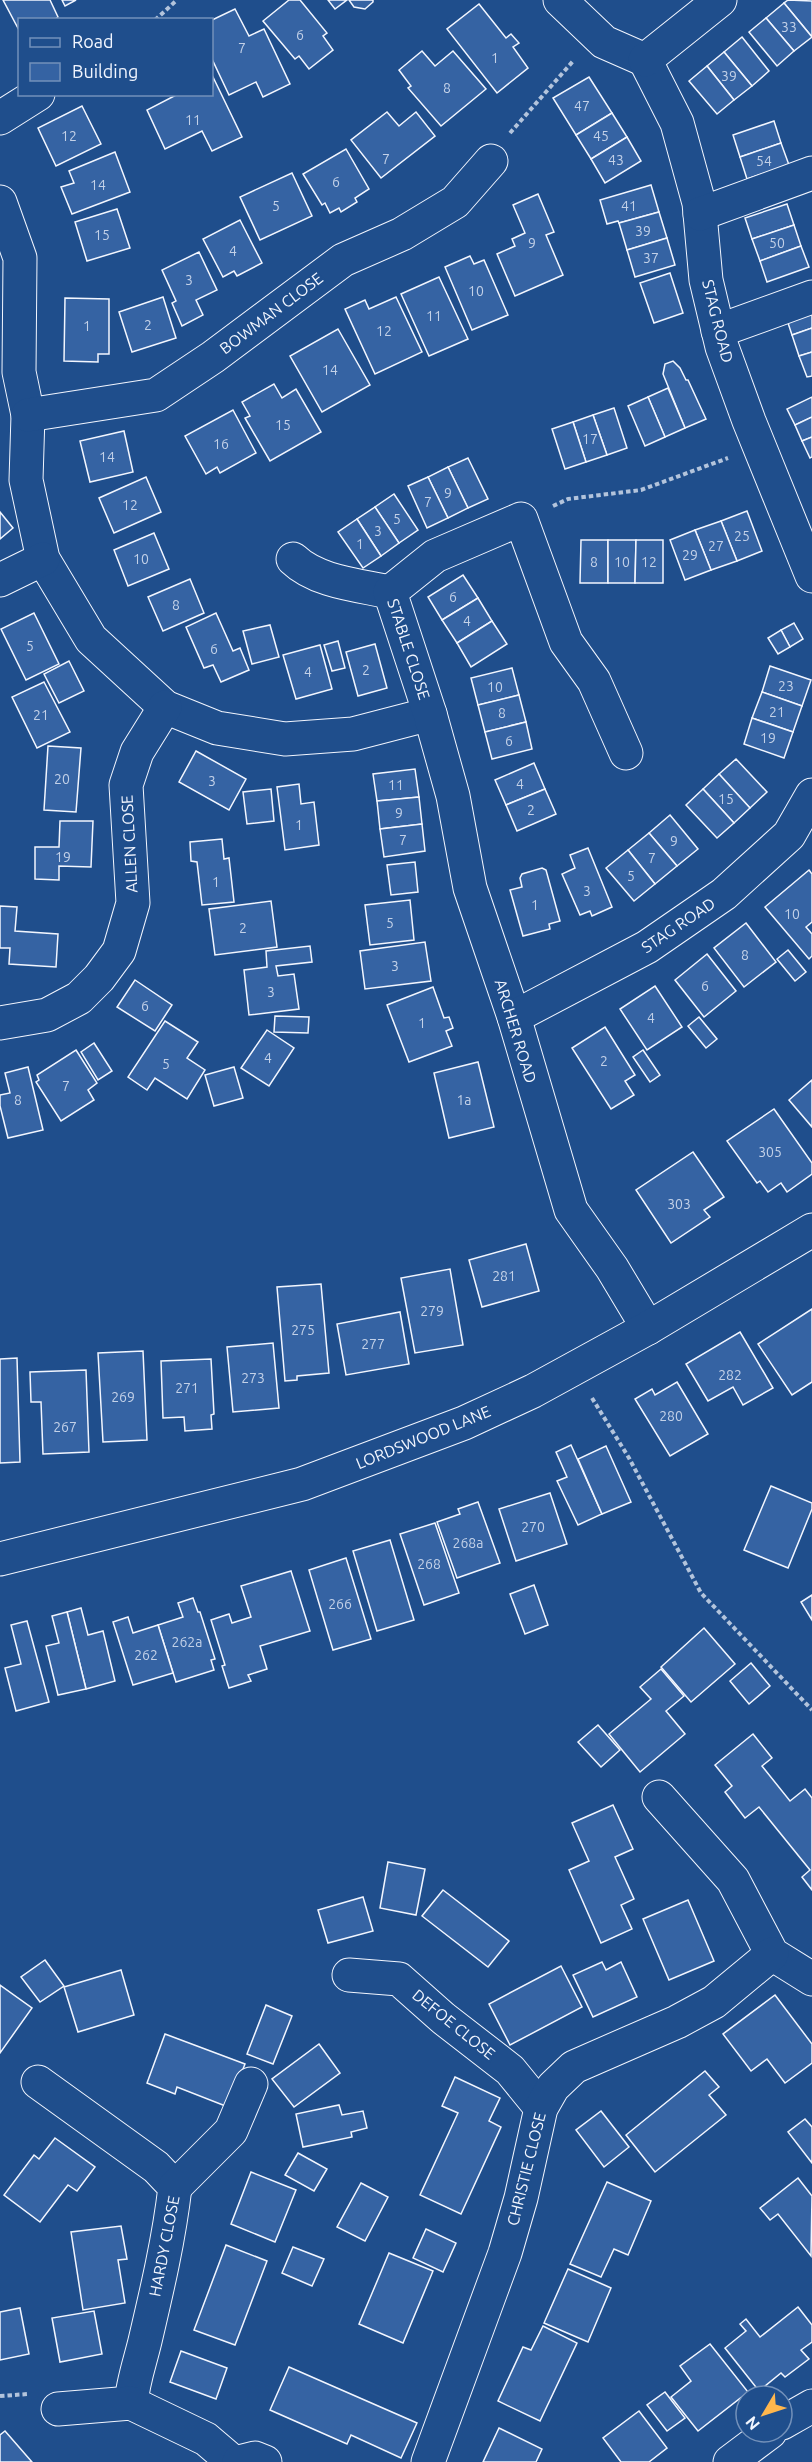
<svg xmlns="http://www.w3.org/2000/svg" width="812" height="2462" font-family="Ubuntu,sans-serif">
	<rect width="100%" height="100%" fill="#1f4e8c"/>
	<!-- building -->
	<g fill="#3563a3" stroke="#f2f6ff" stroke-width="1.5">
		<path d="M3,0h47l8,17 -4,3h-34v12z"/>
		<path d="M62,0h14l-11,6z"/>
		<path d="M289,0h11l27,33 -4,3 10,14 -24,19 -10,-13 -4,3 -32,-38z"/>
		<path d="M328,0h19l-12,9z"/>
		<path d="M349,0h24v2l-8,7 -11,-2z"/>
		<path d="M788,0l24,1v36l-28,-34z"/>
		<path d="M784,3l28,34 -18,14 -28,-33z"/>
		<path d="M479,4l27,34 5,-4 8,9 -6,4 15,21 -31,25 -50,-64z"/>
		<path d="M235,9l14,27 15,-7 26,55 -27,13 -7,-15 -27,13 -17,-36v-39z"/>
		<path d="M766,18l28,33 -17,15 -28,-34z"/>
		<path d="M742,37l27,34 -17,15 -28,-34z"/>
		<path d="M422,51l13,15 18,-15 33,38 -45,37 -33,-38 3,-2 -12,-16z"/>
		<path d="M724,52l28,34 -18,14 -27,-34z"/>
		<path d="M707,66l27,34 -17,14 -28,-33z"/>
		<path d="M213,77l29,60 -30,14 -10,-20 -37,18 -18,-39 31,-16h34z"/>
		<path d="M589,77l23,36 -36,22 -23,-37z"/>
		<path d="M82,106l19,38 -45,22 -18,-38z"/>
		<path d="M387,112l12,14 17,-14 19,24 -54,42 -30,-38z"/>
		<path d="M612,113l15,24 -36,22 -15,-24z"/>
		<path d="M774,121l7,22 -41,14 -7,-22z"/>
		<path d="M627,137l14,24 -36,22 -14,-24z"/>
		<path d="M781,143l8,22 -42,14 -7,-22z"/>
		<path d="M346,149l23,40 -14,9 2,4 -16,10 -2,-4 -9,5 -5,-10 -3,2 -19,-31z"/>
		<path d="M115,152l15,40 -58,22 -11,-27 13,-4 -5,-12z"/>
		<path d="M292,173l20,43 -52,24 -20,-43z"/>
		<path d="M651,185l8,27 -40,11 -1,-2 -11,3 -7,-24z"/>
		<path d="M538,194l16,38 -8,3 17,40 -48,21 -18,-42 18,-8 -3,-7 13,-6 -12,-28z"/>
		<path d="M787,204l7,21 -42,14 -7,-21z"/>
		<path d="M117,209l13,39 -43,13 -12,-39z"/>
		<path d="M659,212l8,26 -40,12 -8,-27z"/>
		<path d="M240,220l22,43 -25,13 -3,-5 -11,6 -20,-38z"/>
		<path d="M794,225l7,21 -41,15 -8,-22z"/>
		<path d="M667,238l8,27 -40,12 -8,-27z"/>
		<path d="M801,246l8,21 -42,15 -7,-21z"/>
		<path d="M199,252l18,38 -21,10 7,15 -21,11 -10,-23 4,-2 -14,-31z"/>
		<path d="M470,256l4,8 10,-4 24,55 -36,15 -27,-63z"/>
		<path d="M670,273l13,40 -29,10 -14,-40z"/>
		<path d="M439,277l29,62 -39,17 -28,-62z"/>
		<path d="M163,297l13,41 -44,14 -13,-40z"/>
		<path d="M396,297l26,55 -47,22 -30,-65 20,-9 4,9z"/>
		<path d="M65,298l44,1v55h-11v8l-34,-1z"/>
		<path d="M812,304v24l-20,7 -7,-21z"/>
		<path d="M812,328v24l-13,4 -7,-21z"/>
		<path d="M338,329l32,56 -48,27 -32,-56z"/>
		<path d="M812,352v24l-5,1 -8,-21z"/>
		<path d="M673,361l7,7 6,12h2l18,39 -21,9 -22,-54 2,-10z"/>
		<path d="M274,384l8,14 14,-9 25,43 -51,29 -25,-43 5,-2 -8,-14z"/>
		<path d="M668,388l17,40 -20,9 -17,-40z"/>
		<path d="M648,397l17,40 -20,9 -17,-40z"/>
		<path d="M812,397v20l-17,8 -8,-16z"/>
		<path d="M614,408l13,40 -20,7 -14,-40z"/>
		<path d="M233,410l23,43 -36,20 -3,-6 -11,7 -21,-38z"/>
		<path d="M593,415l14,40 -21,7 -13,-40z"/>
		<path d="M812,417v20l-10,4 -7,-16z"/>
		<path d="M573,422l13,40 -21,7 -13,-40z"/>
		<path d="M124,431l9,41 -43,10 -10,-41z"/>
		<path d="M812,437v20l-2,1 -8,-17z"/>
		<path d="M468,458l20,41 -20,9 -20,-41z"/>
		<path d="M448,467l20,41 -20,10 -20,-41z"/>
		<path d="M146,477l15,35 -47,21 -15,-35z"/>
		<path d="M428,477l20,41 -21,10 -19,-42z"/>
		<path d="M394,494l24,36 -19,13 -24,-36z"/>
		<path d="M375,507l24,36 -18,13 -24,-37z"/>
		<path d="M747,511l15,40 -25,10 -16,-40z"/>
		<path d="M0,512l13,16 -13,11z"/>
		<path d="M357,519l24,37 -18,12 -25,-36z"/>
		<path d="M721,521l16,40 -26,9 -16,-40z"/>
		<path d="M695,530l16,40 -26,10 -15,-40z"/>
		<path d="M154,533l15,36 -41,17 -14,-36z"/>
		<path d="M581,540h27v43h-28z"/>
		<path d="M608,540h28l-1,43h-27z"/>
		<path d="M636,540h27v43h-28z"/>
		<path d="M463,575l15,23 -36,22 -14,-23z"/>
		<path d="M190,579l14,34 -41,18 -15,-34z"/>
		<path d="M478,598l14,23 -35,22 -15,-23z"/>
		<path d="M34,613l25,51 -33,16 -25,-51z"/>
		<path d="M216,613l17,38 7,-3 9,22 -28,12 -8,-17 -9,3 -18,-41z"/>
		<path d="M492,621l15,23 -36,23 -14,-24z"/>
		<path d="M794,623l9,16 -13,8 -9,-17z"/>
		<path d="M270,625l9,32 -27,7 -9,-33z"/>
		<path d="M781,630l9,17 -12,7 -10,-16z"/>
		<path d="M338,641l7,27 -13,3 -8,-26z"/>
		<path d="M375,644l12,44 -29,8 -12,-44z"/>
		<path d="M320,645l12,44 -36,10 -13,-44z"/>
		<path d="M69,661l15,30 -25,12 -15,-29z"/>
		<path d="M770,666l41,14 -9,26 -40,-14z"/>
		<path d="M512,668l7,27 -41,10 -7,-27z"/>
		<path d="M44,682l26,50 -33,16 -25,-51z"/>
		<path d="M762,692l40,14 -9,26 -41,-14z"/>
		<path d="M519,695l7,27 -41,10 -7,-27z"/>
		<path d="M752,718l41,14 -9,26 -40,-14z"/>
		<path d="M526,722l6,27 -40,10 -7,-27z"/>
		<path d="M48,746l33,2 -5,64 -32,-2z"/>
		<path d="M196,751l50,28 -17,31 -50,-28z"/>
		<path d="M736,759l31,33 -17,16 -31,-34z"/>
		<path d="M534,763l11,26 -39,16 -11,-25z"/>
		<path d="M415,769l4,28 -42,4 -4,-27z"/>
		<path d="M719,774l31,34 -16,15 -31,-34z"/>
		<path d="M299,784l2,20 13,-2 5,43 -34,5 -8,-63z"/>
		<path d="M271,789l3,32 -27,3 -4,-32z"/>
		<path d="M545,789l11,25 -39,17 -11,-26z"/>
		<path d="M703,789l31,34 -17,15 -31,-33z"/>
		<path d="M419,797l3,27 -42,5 -3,-28z"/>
		<path d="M670,815l28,34 -21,17 -28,-33z"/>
		<path d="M60,821h33l-2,46 -32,-1v14l-24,-1v-32h24z"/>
		<path d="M422,824l3,27 -41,6 -4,-28z"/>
		<path d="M649,833l28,33 -22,18 -27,-34z"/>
		<path d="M222,839l2,20 5,-1 5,44 -32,3 -5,-43 -6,-1 -1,-19z"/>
		<path d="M588,848l24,59 -20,9 -2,-5 -10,4 -18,-41 13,-6 -5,-13z"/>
		<path d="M628,850l27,34 -21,17 -28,-33z"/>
		<path d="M415,862l3,30 -27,3 -4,-30z"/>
		<path d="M542,868l4,2 14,51 -11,3 1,5 -27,7 -13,-46 12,-3 -2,-9 2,-4z"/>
		<path d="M809,870l3,4v48l-6,5 6,7v22l-3,3 -44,-52z"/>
		<path d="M410,900l4,40 -44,5 -5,-40z"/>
		<path d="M271,901l6,46 -62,8 -6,-46z"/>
		<path d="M0,906l17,1 -2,24 43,3 -2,33 -47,-3 1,-16h-10z"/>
		<path d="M746,923l30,39 -32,25 -30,-39z"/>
		<path d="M425,942l6,39 -66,8 -5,-38z"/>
		<path d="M310,946l2,16 -36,4 2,10 16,-2 5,35 -50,6 -5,-45 23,-3 -1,-16z"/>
		<path d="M788,950l18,22 -11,9 -18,-22z"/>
		<path d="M707,954l29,37 -32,26 -29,-37z"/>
		<path d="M135,980l37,25 -17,26 -38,-24z"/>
		<path d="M655,986l27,41 -35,23 -27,-41z"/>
		<path d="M433,987l11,31 5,-1 4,11 -7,3 6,15 -43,16 -22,-57z"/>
		<path d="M275,1016l34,1 -1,16 -34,-1z"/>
		<path d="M699,1017l18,22 -11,9 -18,-22z"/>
		<path d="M165,1021l33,21 -11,16 18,12 -18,29 -32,-21 -8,12 -19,-13z"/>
		<path d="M605,1027l30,48 -10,6 9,14 -23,14 -39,-61z"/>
		<path d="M267,1030l27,18 -25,38 -28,-18z"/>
		<path d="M94,1043l18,28 -14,9 -17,-28z"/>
		<path d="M76,1050l21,33 -9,7 6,10 -33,21 -25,-39 3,-2 -2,-5z"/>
		<path d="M643,1050l17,25 -10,7 -17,-25z"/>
		<path d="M478,1062l16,65 -45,11 -15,-65z"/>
		<path d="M28,1067l15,63 -35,8 -8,-32v-11l10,-2 -5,-20z"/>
		<path d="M234,1067l9,31 -29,8 -9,-31z"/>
		<path d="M812,1080v47l-23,-27z"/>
		<path d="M774,1109l38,54v11l-25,18 -6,-9 -13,9 -8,-11 -3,2 -30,-42z"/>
		<path d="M693,1152l31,45 -20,13 6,7 -39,26 -35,-53z"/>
		<path d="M526,1244l13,47 -57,16 -13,-47z"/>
		<path d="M450,1269l13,76 -48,8 -14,-75z"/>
		<path d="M321,1284l8,89 -32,3v4l-12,1 -8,-94z"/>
		<path d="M812,1309v73l-20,13 -34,-51z"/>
		<path d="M400,1312l9,52 -63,11 -9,-51z"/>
		<path d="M740,1332l33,56 -30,17 -10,-18 -25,14 -22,-37z"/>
		<path d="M273,1343l6,65 -46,4 -6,-65z"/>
		<path d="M143,1351l4,89 -44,2 -5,-89z"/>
		<path d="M17,1358l3,104 -20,1v-104z"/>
		<path d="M211,1359l3,55 -3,1 1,14 -27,2 -1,-14 -21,1 -2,-57z"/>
		<path d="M86,1370l3,82 -46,2 -2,-52h-10l-1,-30z"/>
		<path d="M677,1382l31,52 -38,22 -35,-57 17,-10 3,6z"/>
		<path d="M571,1445l31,69 -24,11 -21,-44 10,-4 -11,-25z"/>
		<path d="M606,1446l25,56 -29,12 -24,-55z"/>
		<path d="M771,1486l41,17v6l-24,59 -44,-18z"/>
		<path d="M550,1493l17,51 -51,17 -17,-52z"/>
		<path d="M478,1502l22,61 -43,15 -20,-56 23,-8 -2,-5z"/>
		<path d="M435,1523l24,70 -35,12 -24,-71z"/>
		<path d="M390,1540l24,80 -37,11 -24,-80z"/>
		<path d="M346,1558l25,81 -38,11 -24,-80z"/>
		<path d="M291,1571l19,60 -50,15 7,23 -19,6 3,6 -22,7 -7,-22 3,-1 -14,-45 18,-6 3,9 19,-6 -10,-31z"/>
		<path d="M534,1585l14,40 -23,9 -15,-40z"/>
		<path d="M812,1595v25l-11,-18z"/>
		<path d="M193,1598l5,14h2l15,47 -4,1 3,10 -38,12 -18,-57 25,-8 -5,-14z"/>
		<path d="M81,1608l7,27 15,-4 12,50 -29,8 -19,-77z"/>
		<path d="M67,1612l19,77 -28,6 -12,-49 13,-3 -7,-27z"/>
		<path d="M128,1617l5,16 25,-8 15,48 -40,12 -20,-63z"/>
		<path d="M27,1621l22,81 -33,9 -11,-43 16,-4 -10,-39z"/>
		<path d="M704,1628l31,36 -44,38 -30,-35z"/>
		<path d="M751,1663l19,23 -21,18 -19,-23z"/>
		<path d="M661,1669l23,27 -18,15 19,23 -45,38 -31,-38 42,-35 -11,-12z"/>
		<path d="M598,1725l22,25 -19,17 -23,-25z"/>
		<path d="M753,1734l19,24 -10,8 28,35 15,-12 7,9v92l-10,-13 8,-7 -51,-63 -14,11 -20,-26 7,-6 -17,-21z"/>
		<path d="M613,1805l20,44 -18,8 19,42 -13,6 11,24 -31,14 -32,-73 20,-9 -17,-38z"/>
		<path d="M388,1862l37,7 -9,46 -36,-7z"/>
		<path d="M443,1890l66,51 -21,26 -66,-51z"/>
		<path d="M363,1897l10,34 -45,12 -10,-33z"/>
		<path d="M688,1900l26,61 -45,19 -26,-61z"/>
		<path d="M45,1960l19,26 -24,16 -19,-25z"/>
		<path d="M602,1962l4,8 15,-8 16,35 -44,20 -20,-42z"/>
		<path d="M561,1966l21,41 -72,38 -21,-41z"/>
		<path d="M121,1970l13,45 -56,17 -14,-45z"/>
		<path d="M0,1985l32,23 -32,45z"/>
		<path d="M775,1995l37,49v19l-27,20 -18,-24 -16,12 -28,-37z"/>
		<path d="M266,2005l26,11 -19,48 -26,-10z"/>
		<path d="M165,2034l80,30 -17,43 -51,-20 -2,7 -28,-11z"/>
		<path d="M319,2044l21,29 -46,34 -22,-28z"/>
		<path d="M705,2071l14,16 -10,8 17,20 -71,57 -29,-37z"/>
		<path d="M455,2077l45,21 -11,23 12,6 -40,87 -41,-19 38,-82 -16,-7z"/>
		<path d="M339,2105l3,10 21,-4 4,17 -16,4 1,5 -49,10 -7,-33z"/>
		<path d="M601,2111l28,36 -25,20 -28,-37z"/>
		<path d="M805,2119l7,8v36l-24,-31z"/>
		<path d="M55,2138l40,29 -18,24 -9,-6 -28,37 -36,-27 30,-40 5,4z"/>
		<path d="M298,2153l29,16 -13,22 -29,-16z"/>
		<path d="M251,2172l45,18 -21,52 -44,-18z"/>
		<path d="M798,2178l14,18 -1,60 -33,-42 -8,6 -10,-12z"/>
		<path d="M607,2182l44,19 -23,54 -14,-6 -13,28 -31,-13z"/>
		<path d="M361,2183l27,14 -23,44 -28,-14z"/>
		<path d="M121,2226l6,33 -9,1 7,43 -42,7 -12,-78z"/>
		<path d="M426,2229l30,14 -13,29 -30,-14z"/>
		<path d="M226,2245l41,16 -32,84 -41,-15z"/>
		<path d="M293,2247l31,12 -12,27 -30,-13z"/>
		<path d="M389,2253l44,18 -30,72 -44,-19z"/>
		<path d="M568,2269l43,19 -23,54 -44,-19z"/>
		<path d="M798,2307l14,18v17l-11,8 8,9 -24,18 -4,-4 -22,18 -34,-43 21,-17 -6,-7 6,-5 14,18z"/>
		<path d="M20,2308l9,46 -29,6v-48z"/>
		<path d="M94,2311l8,43 -42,8 -8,-44z"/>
		<path d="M543,2326l34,17 -37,78 -42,-20 25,-54 8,3z"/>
		<path d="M710,2344l38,48 -50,39 -27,-34 20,-16 -11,-15z"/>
		<path d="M181,2351l46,17 -11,31 -46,-17z"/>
		<path d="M289,2367l128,56 -16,35 -50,-23 -4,9 -77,-34z"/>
		<path d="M665,2392l20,26 -18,13 -20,-26z"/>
		<path d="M639,2411l28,37 -18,14h-28l-18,-24z"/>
		<path d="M499,2428l43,21 -6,13h-53z"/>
		<path d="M5,2431l27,31h-32v-27z"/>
	</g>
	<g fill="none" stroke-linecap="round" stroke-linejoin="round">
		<defs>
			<g id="minor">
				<path d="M560,0l44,42 41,18"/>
				<path d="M645,60l32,63 22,80 7,77 16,67 27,74 63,155"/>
				<path d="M645,60l75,-60"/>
				<path d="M0,118l38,-24"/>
				<path d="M0,202l20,56 -1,114 9,43 -2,65 17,79 48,80 74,68 52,21 68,11 68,-5 77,-20"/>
				<path d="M700,214l112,-41"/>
				<path d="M718,331l94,-34"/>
				<path d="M28,415l128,-20 57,-38 130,-97 59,-26 53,-32 36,-41"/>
				<path d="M293,559c24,23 65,26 97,33"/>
				<path d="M0,580l43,-21"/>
				<path d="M626,753l-32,-72 -28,-39 -45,-123 -86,37 -45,36 40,122 23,82 17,92 44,129 57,193 41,58 36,60"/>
				<path d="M514,1017l133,-70 77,-53 65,-59 23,-40"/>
				<path d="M0,1023l47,-8 32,-17 20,-20 20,-27 14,-48 -7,-118 11,-33 28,-45"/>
				<path d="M0,1559l302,-75 162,-61 69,-32 115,-63 164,-98"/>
				<path d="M659,1797l74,83 39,74 40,25"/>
				<path d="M349,1975l50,4 44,39 67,52 31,38"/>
				<path d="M38,2082l118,85 19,20c-6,52 -18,103 -30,154 -5,21 -12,40 -14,62"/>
				<path d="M175,2187l56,-56 20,-47"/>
				<path d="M58,2409l73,-6 75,36 27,23"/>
				<path d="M782,2423l30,-17"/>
				<path d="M239,2462l16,-4 10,4"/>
				<path d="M428,2462l77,-209 16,-55 20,-90 12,-21 21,-20 103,-45 37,-20 58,-48"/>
				<path d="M730,2462l40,-30"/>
			</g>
		</defs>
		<!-- minor casing -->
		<use href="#minor" stroke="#f2f6ff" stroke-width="35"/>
		<!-- path -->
		<g stroke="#b3c4dc" stroke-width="4" stroke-dasharray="4.5 3" stroke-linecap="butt">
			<path d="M155,20l22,-20"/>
			<path d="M510,133l64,-73"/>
			<path d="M553,506l15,-7 73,-9 87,-32"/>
			<path d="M592,1398l37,60 72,135 111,117"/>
			<path d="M0,2396l28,-2"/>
		</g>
		<!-- minor -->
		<use href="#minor" stroke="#1f4e8c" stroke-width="33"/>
	</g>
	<g text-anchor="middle" stroke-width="4.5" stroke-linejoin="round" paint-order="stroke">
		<!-- number labels -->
		<g font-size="14" fill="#c3d1e8">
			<text x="789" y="32">33</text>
			<text x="300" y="40">6</text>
			<text x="242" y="53">7</text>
			<text x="495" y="63">1</text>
			<text x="729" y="81">39</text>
			<text x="447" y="93">8</text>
			<text x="582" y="111">47</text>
			<text x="193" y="125">11</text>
			<text x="69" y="141">12</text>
			<text x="601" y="141">45</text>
			<text x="386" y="164">7</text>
			<text x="616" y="165">43</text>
			<text x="764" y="166">54</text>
			<text x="336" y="187">6</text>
			<text x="98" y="190">14</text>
			<text x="276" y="211">5</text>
			<text x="629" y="211">41</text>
			<text x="643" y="236">39</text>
			<text x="102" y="240">15</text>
			<text x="532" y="248">9</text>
			<text x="777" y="248">50</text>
			<text x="233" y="256">4</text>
			<text x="651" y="263">37</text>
			<text x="189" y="285">3</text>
			<text x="476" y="296">10</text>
			<text x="434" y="321">11</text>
			<text x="148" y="330">2</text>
			<text x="87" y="331">1</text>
			<text x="384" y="336">12</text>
			<text x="330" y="375">14</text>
			<text x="283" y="430">15</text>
			<text x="590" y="444">17</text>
			<text x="221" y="449">16</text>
			<text x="107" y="462">14</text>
			<text x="448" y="498">9</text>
			<text x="428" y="507">7</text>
			<text x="130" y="510">12</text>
			<text x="397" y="524">5</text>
			<text x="378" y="536">3</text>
			<text x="742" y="541">25</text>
			<text x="360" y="549">1</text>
			<text x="716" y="551">27</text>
			<text x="690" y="560">29</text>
			<text x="141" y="564">10</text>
			<text x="594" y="567">8</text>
			<text x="622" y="567">10</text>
			<text x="649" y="567">12</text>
			<text x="453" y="602">6</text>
			<text x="176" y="610">8</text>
			<text x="467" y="626">4</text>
			<text x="30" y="651">5</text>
			<text x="214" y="654">6</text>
			<text x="366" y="675">2</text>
			<text x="308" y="677">4</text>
			<text x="786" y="691">23</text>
			<text x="495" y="692">10</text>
			<text x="777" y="717">21</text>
			<text x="502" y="718">8</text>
			<text x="41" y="720">21</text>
			<text x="768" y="743">19</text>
			<text x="509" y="746">6</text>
			<text x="62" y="784">20</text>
			<text x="212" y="786">3</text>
			<text x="520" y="789">4</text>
			<text x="396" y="790">11</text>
			<text x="726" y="804">15</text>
			<text x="531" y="815">2</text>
			<text x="399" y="818">9</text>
			<text x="299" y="830">1</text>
			<text x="403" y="845">7</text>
			<text x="674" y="846">9</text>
			<text x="63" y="862">19</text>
			<text x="652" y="863">7</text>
			<text x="631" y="881">5</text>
			<text x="216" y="887">1</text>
			<text x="587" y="896">3</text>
			<text x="535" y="910">1</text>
			<text x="792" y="919">10</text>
			<text x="390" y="928">5</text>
			<text x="243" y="933">2</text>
			<text x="745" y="960">8</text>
			<text x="395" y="971">3</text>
			<text x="705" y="991">6</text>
			<text x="271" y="997">3</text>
			<text x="145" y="1011">6</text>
			<text x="651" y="1023">4</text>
			<text x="422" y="1028">1</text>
			<text x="268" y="1063">4</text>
			<text x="604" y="1066">2</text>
			<text x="166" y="1069">5</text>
			<text x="66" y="1091">7</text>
			<text x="18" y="1105">8</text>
			<text x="464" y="1105">1a</text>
			<text x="770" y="1157">305</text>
			<text x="679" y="1209">303</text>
			<text x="504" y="1281">281</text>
			<text x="432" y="1316">279</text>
			<text x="303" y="1335">275</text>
			<text x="373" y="1349">277</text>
			<text x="730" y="1380">282</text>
			<text x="253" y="1383">273</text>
			<text x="187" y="1393">271</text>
			<text x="123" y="1402">269</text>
			<text x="671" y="1421">280</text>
			<text x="65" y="1432">267</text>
			<text x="533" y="1532">270</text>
			<text x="468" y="1548">268a</text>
			<text x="429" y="1569">268</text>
			<text x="340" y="1609">266</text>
			<text x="187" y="1647">262a</text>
			<text x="146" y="1660">262</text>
		</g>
		<!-- street labels -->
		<g font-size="16" fill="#f2f6ff" stroke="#1f4e8c">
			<text transform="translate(271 313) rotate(-37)" y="6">BOWMAN CLOSE</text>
			<text transform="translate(718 321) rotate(76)" y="6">STAG ROAD</text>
			<text transform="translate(409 649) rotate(72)" y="6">STABLE CLOSE</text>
			<text transform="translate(129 844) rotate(-93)" y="6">ALLEN CLOSE</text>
			<text transform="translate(678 925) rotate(-34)" y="6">STAG ROAD</text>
			<text transform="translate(516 1031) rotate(73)" y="6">ARCHER ROAD</text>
			<text transform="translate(423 1437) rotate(-22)" y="6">LORDSWOOD LANE</text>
			<text transform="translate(454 2024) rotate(39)" y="6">DEFOE CLOSE</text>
			<text transform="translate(526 2169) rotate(-76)" y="6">CHRISTIE CLOSE</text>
			<text transform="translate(164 2246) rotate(-79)" y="6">HARDY CLOSE</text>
		</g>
	</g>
	<!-- legend -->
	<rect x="18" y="18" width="195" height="78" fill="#1f4e8c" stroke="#7391ba" stroke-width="1.5"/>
	<rect x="30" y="38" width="30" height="9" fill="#1f4e8c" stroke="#7391ba" stroke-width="1.5"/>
	<text x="72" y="48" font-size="18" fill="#f2f6ff">Road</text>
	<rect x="30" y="63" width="30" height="18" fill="#3563a3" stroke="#7391ba" stroke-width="1.5"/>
	<text x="72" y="78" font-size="18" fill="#f2f6ff">Building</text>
	<!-- north arrow -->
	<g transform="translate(764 2414) rotate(231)"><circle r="28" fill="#1f4e8c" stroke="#7391ba" stroke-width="1.5"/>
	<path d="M0-4.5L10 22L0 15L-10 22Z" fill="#ffb74d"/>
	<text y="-9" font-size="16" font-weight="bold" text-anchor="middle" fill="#f2f6ff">N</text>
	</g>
</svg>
